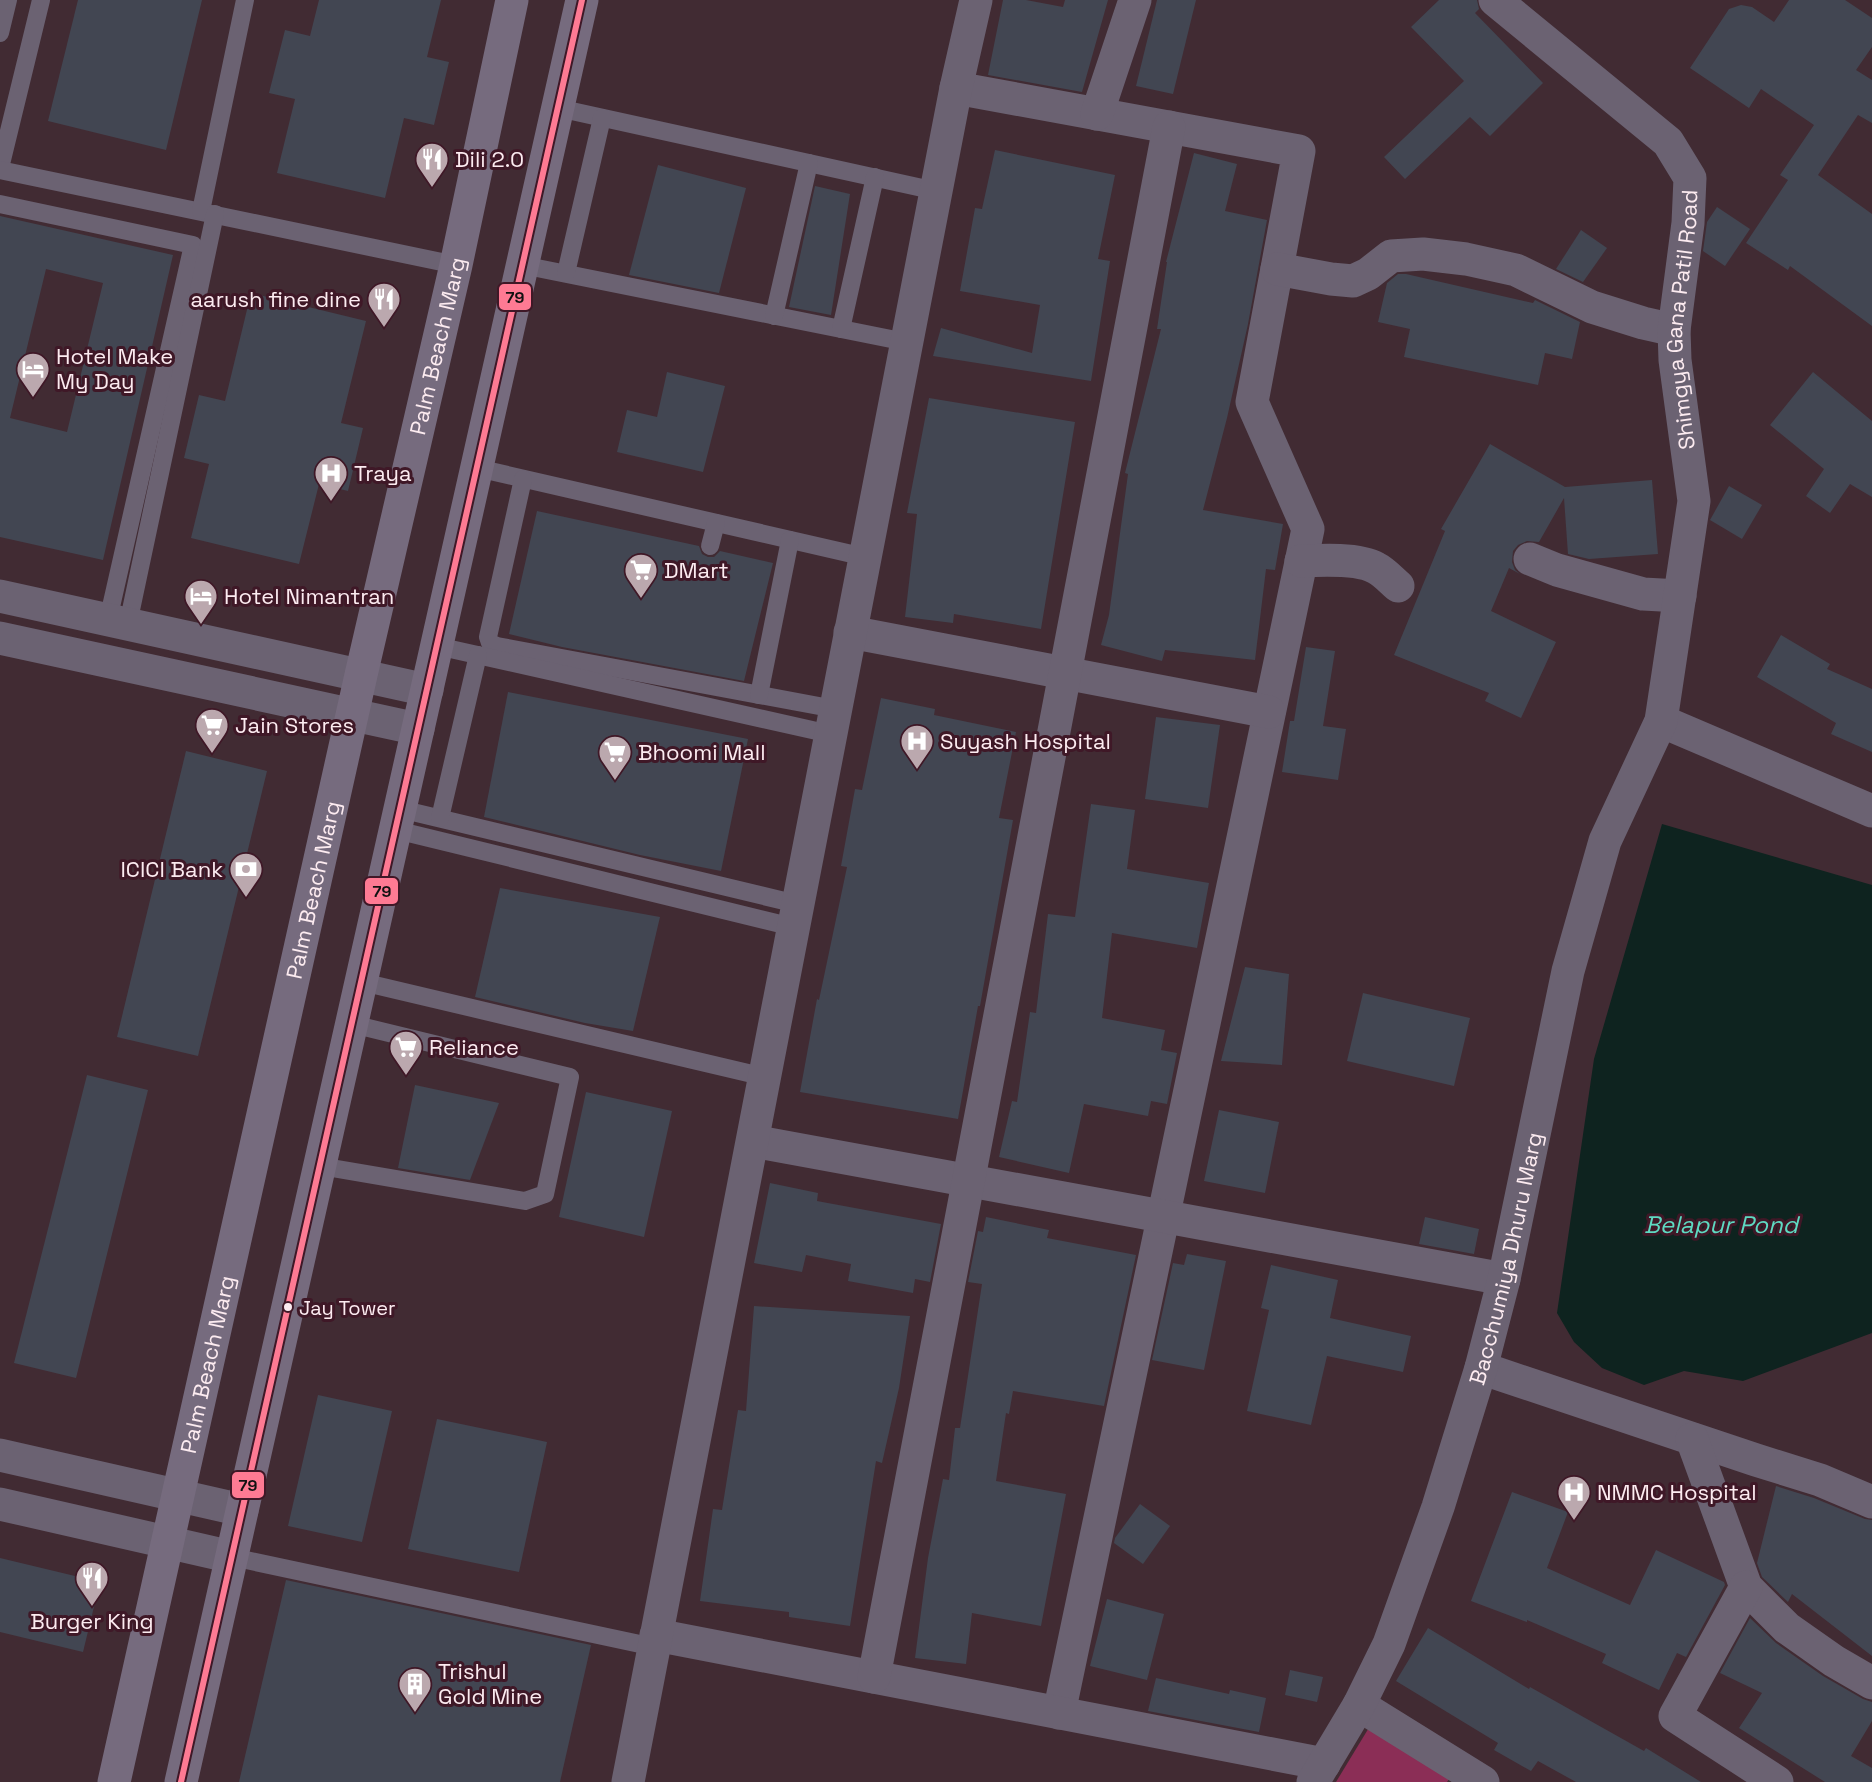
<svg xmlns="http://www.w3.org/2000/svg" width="1872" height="1782" font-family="'Space Grotesk',sans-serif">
	<rect width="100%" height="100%" fill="#412b33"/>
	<!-- green -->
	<path fill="#8b2e56" d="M1370,1726l81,50 -4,6h-111z"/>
	<!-- water -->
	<path fill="#0e231f" d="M1662,824l210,61v448l-129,48 -59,-10 -40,14 -42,-17 -28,-26 -17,-29 37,-254z"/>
	<!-- building -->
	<g fill="#424652" fill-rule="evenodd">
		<path d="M78,0h124l-36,150 -118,-29z"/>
		<path d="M319,0h122l-14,57 22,5 -15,63 -30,-7 -19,80 -108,-25 18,-74 -26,-6 16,-63 25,6z"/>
		<path d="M1003,0h23l37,7 2,-7h43l-26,92 -94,-17z"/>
		<path d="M1157,0h39l-23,94 -37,-8z"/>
		<path d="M1439,0h38l2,9 -4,4 68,70 -53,53 -20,-19 -65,62 -21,-22 80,-76 -53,-54z"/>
		<path d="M1789,0h56l27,18v29l-16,23 16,10v43l-14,-8 -40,60 54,39v112l-82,-60 -2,4 -42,-27 42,-63 -8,-5 34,-50 -53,-36 -12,19 -59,-40 39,-59 12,-4 11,2 22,15z"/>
		<path d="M995,150l120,25 -17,84 12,2 -19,120 -158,-25 8,-28 91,25 8,-48 -80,-14 15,-83 7,1z"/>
		<path d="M1194,153l43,11 -12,47 42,9 -19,104 -21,94 -24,92 80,14 -8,46 -9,-1 -11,91 -90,-10 -3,11 -61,-16 8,-30 19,-141 -3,-1 36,-144h-4l10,-67h-1z"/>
		<path d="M658,165l88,23 -27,105 -90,-18z"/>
		<path d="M815,186l35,8 -19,121 -42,-8z"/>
		<path d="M1717,207l33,22 -25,37 -22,-15 4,-29z"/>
		<path d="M0,216l173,39 -70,305 -103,-23zM46,269l57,14 -36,149 -57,-14z"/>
		<path d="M1581,230l26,18 -24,34 -27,-13z"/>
		<path d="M1398,274h8l127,29 2,-3 45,22 -8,37 -27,-6 -7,32 -134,-28 6,-28 -32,-7 9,-39z"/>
		<path d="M251,293l115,28 -25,102 22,5 -15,63 -29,-7 -20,80 -108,-26 18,-74 -25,-6 15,-63 26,6z"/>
		<path d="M667,372l58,14 -22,86 -86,-20 10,-42 30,7z"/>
		<path d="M1813,372l59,49v76l-22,-13 -20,29 -24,-17 18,-27 -54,-44z"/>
		<path d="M929,398l146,24 -34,207 -87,-15 -1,9 -48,-6 12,-103 -10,-1z"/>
		<path d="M1490,444l75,43 87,-7 6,74 -69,5 -21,-5 -4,-56 -25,44 -12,-1 -9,4 -5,6 -1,11 3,8 5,4 -11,-6 -18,43 65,31 -35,76 -36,-17 4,-8 -95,-38 51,-124 -4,-2z"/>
		<path d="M1729,486l33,19 -20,34 -32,-19z"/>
		<path d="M537,511l162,35 3,8 6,3h6l6,-6 53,12 -29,118 -182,-34 -53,-13z"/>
		<path d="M1781,635l49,29 -3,5 45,20v63l-41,-18 5,-11 -79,-46z"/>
		<path d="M1306,647l29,4 -12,75 23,3 -8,51 -56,-8 8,-51h4z"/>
		<path d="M508,692l240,47 -27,132 -81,-16 -156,-38z"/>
		<path d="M881,698l54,11 -1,6 82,17 -17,86 14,2 -33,186h-2l-20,113 -158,-27 17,-93 2,1 28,-133 -6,-1 14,-77 7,1z"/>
		<path d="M1156,717l64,8 -12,83 -63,-9z"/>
		<path d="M186,751l81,20 -69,285 -81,-19z"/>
		<path d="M1091,804l44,6 -8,59 82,14 -12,65 -85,-15 -10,85 63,12 -4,20 16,3 -10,51 -16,-3 -3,15 -64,-12 -15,69 -70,-16 13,-56 5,1 13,-90 6,1 12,-99 27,3z"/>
		<path d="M500,888l160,29 -27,114 -48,-8 -110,-26z"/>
		<path d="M1245,967l44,7 -7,91 -61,-4z"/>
		<path d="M1363,993l107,25 -16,68 -107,-25z"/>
		<path d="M87,1075l61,15 -72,288 -62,-15z"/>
		<path d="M415,1085l84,18 -29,77 -72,-12z"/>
		<path d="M586,1092l86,19 -28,126 -85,-20z"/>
		<path d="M1219,1110l60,12 -14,71 -61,-12z"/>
		<path d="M770,1183l48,10 -1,8 124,23 -11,58 -15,-3 -2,14 -65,-12 3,-17 -45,-9 -4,17 -48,-9z"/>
		<path d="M986,1217l63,13 -2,8 89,17 -32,151 -91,-15 -4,23 -3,-1 -10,68 70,13 -25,132 -69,-13 -6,51 -51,-6 13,-100 15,-79 6,1 6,-52h5l22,-144 -14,-2 10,-51 5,1z"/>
		<path d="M1425,1217l54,12 -5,25 -55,-10z"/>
		<path d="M1187,1254l39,7 -22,109 -52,-10 21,-97 11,2z"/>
		<path d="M1271,1265l67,15 -8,38 81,18 -8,36 -76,-16 -16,69 -64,-14 22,-101 -8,-2z"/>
		<path d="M754,1306l156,10 -11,72 -17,75 -6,-2 -26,165 -61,-9v-5l-89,-11 13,-92 9,1 16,-100 8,1z"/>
		<path d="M318,1395l74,16 -30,131 -74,-16z"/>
		<path d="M437,1419l110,23 -28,130 -111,-23z"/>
		<path d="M1776,1486l38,12 51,21 7,1v136l-80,-62 -4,8 -26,-25 -5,-14z"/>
		<path d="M1512,1492l56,20 -21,56 83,37 26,-55 68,32 1,3 -39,72 -9,-4 -18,37 -57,-27 4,-9 -79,-34v2l-56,-21z"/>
		<path d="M1140,1504l30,22 -27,38 -29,-21 1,-5z"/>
		<path d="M0,1558l100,24 -17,70 -83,-20z"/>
		<path d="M286,1580l305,65 -31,137h-321z"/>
		<path d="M1107,1599l57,15 -17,66 -57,-14z"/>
		<path d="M1750,1618l26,25 47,33 40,23 9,3v19l-21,35 21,12v14h-47l-86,-54 23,-35 -42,-20z"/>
		<path d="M1428,1628l101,61 1,-2 114,64 2,-3 55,34h-125l-38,-21 -7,10 -37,-21 4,-7 -102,-62z"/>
		<path d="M1290,1670l33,7 -6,25 -32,-7z"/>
		<path d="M1156,1678l73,16 1,-4 36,8 -7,34 -111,-21z"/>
	</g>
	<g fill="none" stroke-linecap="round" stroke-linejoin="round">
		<!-- service -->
		<g stroke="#6b6272" stroke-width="18">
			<path d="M0,33l8,-33"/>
			<path d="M558,108l378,83"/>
			<path d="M0,168l41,-168"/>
			<path d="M0,170l456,95"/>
			<path d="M0,204l193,41 -85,375"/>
			<path d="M201,211l44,-211"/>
			<path d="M522,265l384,77"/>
			<path d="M566,273l36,-155"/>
			<path d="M774,316l35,-153"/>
			<path d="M841,329l34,-152"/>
			<path d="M477,468l388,89"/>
			<path d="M523,479l-35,158 2,6 7,3 338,63"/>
			<path d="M710,546l6,-23"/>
			<path d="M128,624l87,-410"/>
			<path d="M437,646l393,88"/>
			<path d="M759,695l31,-155"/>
			<path d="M400,809l397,95"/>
			<path d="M440,818l38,-163"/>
			<path d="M396,830l397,97"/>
			<path d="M362,982l403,95"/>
			<path d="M320,1166l205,35 20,-7 25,-117 -218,-53"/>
			<path d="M232,1557l422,90"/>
		</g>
		<!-- minor -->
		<g stroke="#6b6272" stroke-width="33">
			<path d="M956,88l343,63 -47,251 56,127 -249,1184"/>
			<path d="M1097,114l38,-114"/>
			<path d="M1277,269l54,10 22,2 15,-7 23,-18 32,-2 43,5 50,11 76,37 51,16 31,7"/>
			<path d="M1530,559l27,11 86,24 37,2"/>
			<path d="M1301,561c20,-1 58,-3 75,7 8,4 15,12 22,18"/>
			<path d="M850,632l419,80"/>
			<path d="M1661,721l211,90"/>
			<path d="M753,1141l751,138"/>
			<path d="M1481,1368l275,92 64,20 52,22"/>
			<path d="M1692,1439l54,148 41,41 47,33 38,22"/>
			<path d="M1746,1587l-71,129 102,66"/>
			<path d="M656,1635l668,129"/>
			<path d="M874,1677l295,-1550"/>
			<path d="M1359,1705l124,77"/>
			<path d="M628,1782l328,-1694 20,-88"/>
			<path id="s1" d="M1313,1782l46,-77 30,-61 49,-137 43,-139 23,-89 64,-308 37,-130 56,-120 33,-220 -19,-141 -1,-30 14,-107 2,-45 -22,-36 -173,-142"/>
		</g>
		<!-- tertiary -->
		<g stroke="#6b6272" stroke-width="33">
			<path d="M0,596l427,94"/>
			<path d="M0,638l418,91"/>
			<path d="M0,1455l242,55"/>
			<path d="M0,1504l232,53"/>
		</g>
		<!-- primary -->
		<g stroke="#766b7e" stroke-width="33">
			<path id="s2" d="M114,1782l247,-1107 95,-410 56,-265"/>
			<path d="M181,1782l401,-1782"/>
		</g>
		<defs>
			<path id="bus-1" d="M181,1782l401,-1782"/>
		</defs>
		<!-- bus-1 casing -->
		<use href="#bus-1" stroke="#3f1827" stroke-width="10"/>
		<!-- bus-1 -->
		<use href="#bus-1" stroke="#fe7a93" stroke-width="6"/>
	</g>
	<!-- icons -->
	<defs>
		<symbol id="restaurant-pin" viewBox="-11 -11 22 30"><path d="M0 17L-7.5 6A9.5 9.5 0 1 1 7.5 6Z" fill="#bba8ae" stroke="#3f1827"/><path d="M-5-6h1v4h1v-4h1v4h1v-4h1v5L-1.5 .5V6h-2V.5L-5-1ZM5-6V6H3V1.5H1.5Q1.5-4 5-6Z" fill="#fff"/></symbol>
		<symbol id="hotel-pin" viewBox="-11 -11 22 30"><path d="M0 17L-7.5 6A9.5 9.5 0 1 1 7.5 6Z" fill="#bba8ae" stroke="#3f1827"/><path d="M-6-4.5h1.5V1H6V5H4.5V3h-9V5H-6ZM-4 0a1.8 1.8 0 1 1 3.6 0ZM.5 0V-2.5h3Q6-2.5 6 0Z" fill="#fff"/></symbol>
		<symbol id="hospital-pin" viewBox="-11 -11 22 30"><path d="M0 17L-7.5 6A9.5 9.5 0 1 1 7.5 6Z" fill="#bba8ae" stroke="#3f1827"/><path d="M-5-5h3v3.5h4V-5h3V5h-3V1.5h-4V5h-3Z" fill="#fff"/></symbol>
		<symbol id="supermarket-pin" viewBox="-11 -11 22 30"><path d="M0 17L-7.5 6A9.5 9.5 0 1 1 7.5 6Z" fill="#bba8ae" stroke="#3f1827"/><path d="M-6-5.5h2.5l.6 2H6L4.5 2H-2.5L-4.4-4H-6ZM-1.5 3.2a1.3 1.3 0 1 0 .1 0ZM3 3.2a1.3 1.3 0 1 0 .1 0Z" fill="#fff"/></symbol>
		<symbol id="bank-pin" viewBox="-11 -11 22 30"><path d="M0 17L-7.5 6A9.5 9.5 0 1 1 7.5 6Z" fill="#bba8ae" stroke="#3f1827"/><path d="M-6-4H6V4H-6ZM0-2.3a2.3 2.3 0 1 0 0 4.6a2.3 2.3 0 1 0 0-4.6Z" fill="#fff"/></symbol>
		<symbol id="building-pin" viewBox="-11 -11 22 30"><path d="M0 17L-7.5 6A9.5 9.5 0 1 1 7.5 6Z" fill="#bba8ae" stroke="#3f1827"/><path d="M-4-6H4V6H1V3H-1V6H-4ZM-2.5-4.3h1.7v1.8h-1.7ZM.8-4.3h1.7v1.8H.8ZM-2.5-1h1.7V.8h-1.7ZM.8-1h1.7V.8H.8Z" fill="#fff"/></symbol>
	</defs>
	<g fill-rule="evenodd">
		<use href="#restaurant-pin" x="413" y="140" width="38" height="52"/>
		<use href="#restaurant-pin" x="365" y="280" width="38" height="52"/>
		<use href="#hotel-pin" x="14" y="350" width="38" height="52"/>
		<use href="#hospital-pin" x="312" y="454" width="38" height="52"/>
		<use href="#supermarket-pin" x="622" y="551" width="38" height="52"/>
		<use href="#hotel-pin" x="182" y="577" width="38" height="52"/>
		<use href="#supermarket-pin" x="193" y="706" width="38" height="52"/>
		<use href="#hospital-pin" x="898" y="722" width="38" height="52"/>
		<use href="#supermarket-pin" x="596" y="733" width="38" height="52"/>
		<use href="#bank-pin" x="227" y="850" width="38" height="52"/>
		<use href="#supermarket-pin" x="387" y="1028" width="38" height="52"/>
		<use href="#hospital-pin" x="1555" y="1473" width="38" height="52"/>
		<use href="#restaurant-pin" x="73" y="1559" width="38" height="52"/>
		<use href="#building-pin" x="396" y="1665" width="38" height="52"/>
	</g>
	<!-- markers -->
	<circle fill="#fcebf0" stroke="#3f1827" stroke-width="2" cx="288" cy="1307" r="5"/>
	<g text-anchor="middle" stroke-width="6" stroke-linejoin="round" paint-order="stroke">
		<!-- bus labels -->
		<g font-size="20" fill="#fcebf0" stroke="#3f1827" text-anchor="start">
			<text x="299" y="1315">Jay Tower</text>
		</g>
		<!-- poi labels -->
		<g font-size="22" fill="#fcebf0" stroke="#3f1827" text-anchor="start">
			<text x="455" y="167">Dili 2.0</text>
			<text x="361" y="307" text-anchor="end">aarush fine dine</text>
			<text x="56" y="364">Hotel Make<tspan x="56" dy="25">My Day</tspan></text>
			<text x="354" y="481">Traya</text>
			<text x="664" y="578">DMart</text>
			<text x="224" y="604">Hotel Nimantran</text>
			<text x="235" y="733">Jain Stores</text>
			<text x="940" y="749">Suyash Hospital</text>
			<text x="638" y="760">Bhoomi Mall</text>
			<text x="223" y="877" text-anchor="end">ICICI Bank</text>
			<text x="429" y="1055">Reliance</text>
			<text x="1597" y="1500">NMMC Hospital</text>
			<text x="92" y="1629" text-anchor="middle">Burger King</text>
			<text x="438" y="1679">Trishul<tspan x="438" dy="25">Gold Mine</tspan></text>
		</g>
		<!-- street labels -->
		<g font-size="22" fill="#fcebf0" stroke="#3f1827">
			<text dy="8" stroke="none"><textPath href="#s1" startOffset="1528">Shimgya Gana Patil Road</textPath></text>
			<text dy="8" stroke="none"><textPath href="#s2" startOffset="1472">Palm Beach Marg</textPath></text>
			<text dy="8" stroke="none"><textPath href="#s2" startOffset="914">Palm Beach Marg</textPath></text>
			<text dy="8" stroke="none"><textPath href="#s1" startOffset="561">Bacchumiya Dhuru Marg</textPath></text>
			<text dy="8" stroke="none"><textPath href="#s2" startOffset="428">Palm Beach Marg</textPath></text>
		</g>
		<!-- water labels -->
		<g font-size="24" font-style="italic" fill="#5edac2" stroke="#3f1827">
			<text x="1721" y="1233">Belapur Pond</text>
		</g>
	</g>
	<g stroke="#3f1827" stroke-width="2">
		<rect x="498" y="283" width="34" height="28" rx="6" fill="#fe7a93"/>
		<rect x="364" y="877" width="35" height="28" rx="6" fill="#fe7a93"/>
		<rect x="231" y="1471" width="34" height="28" rx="6" fill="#fe7a93"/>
	</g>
	<g font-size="16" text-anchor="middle" font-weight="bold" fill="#111">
		<text x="515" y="303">79</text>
		<text x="382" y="897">79</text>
		<text x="248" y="1491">79</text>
	</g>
</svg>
